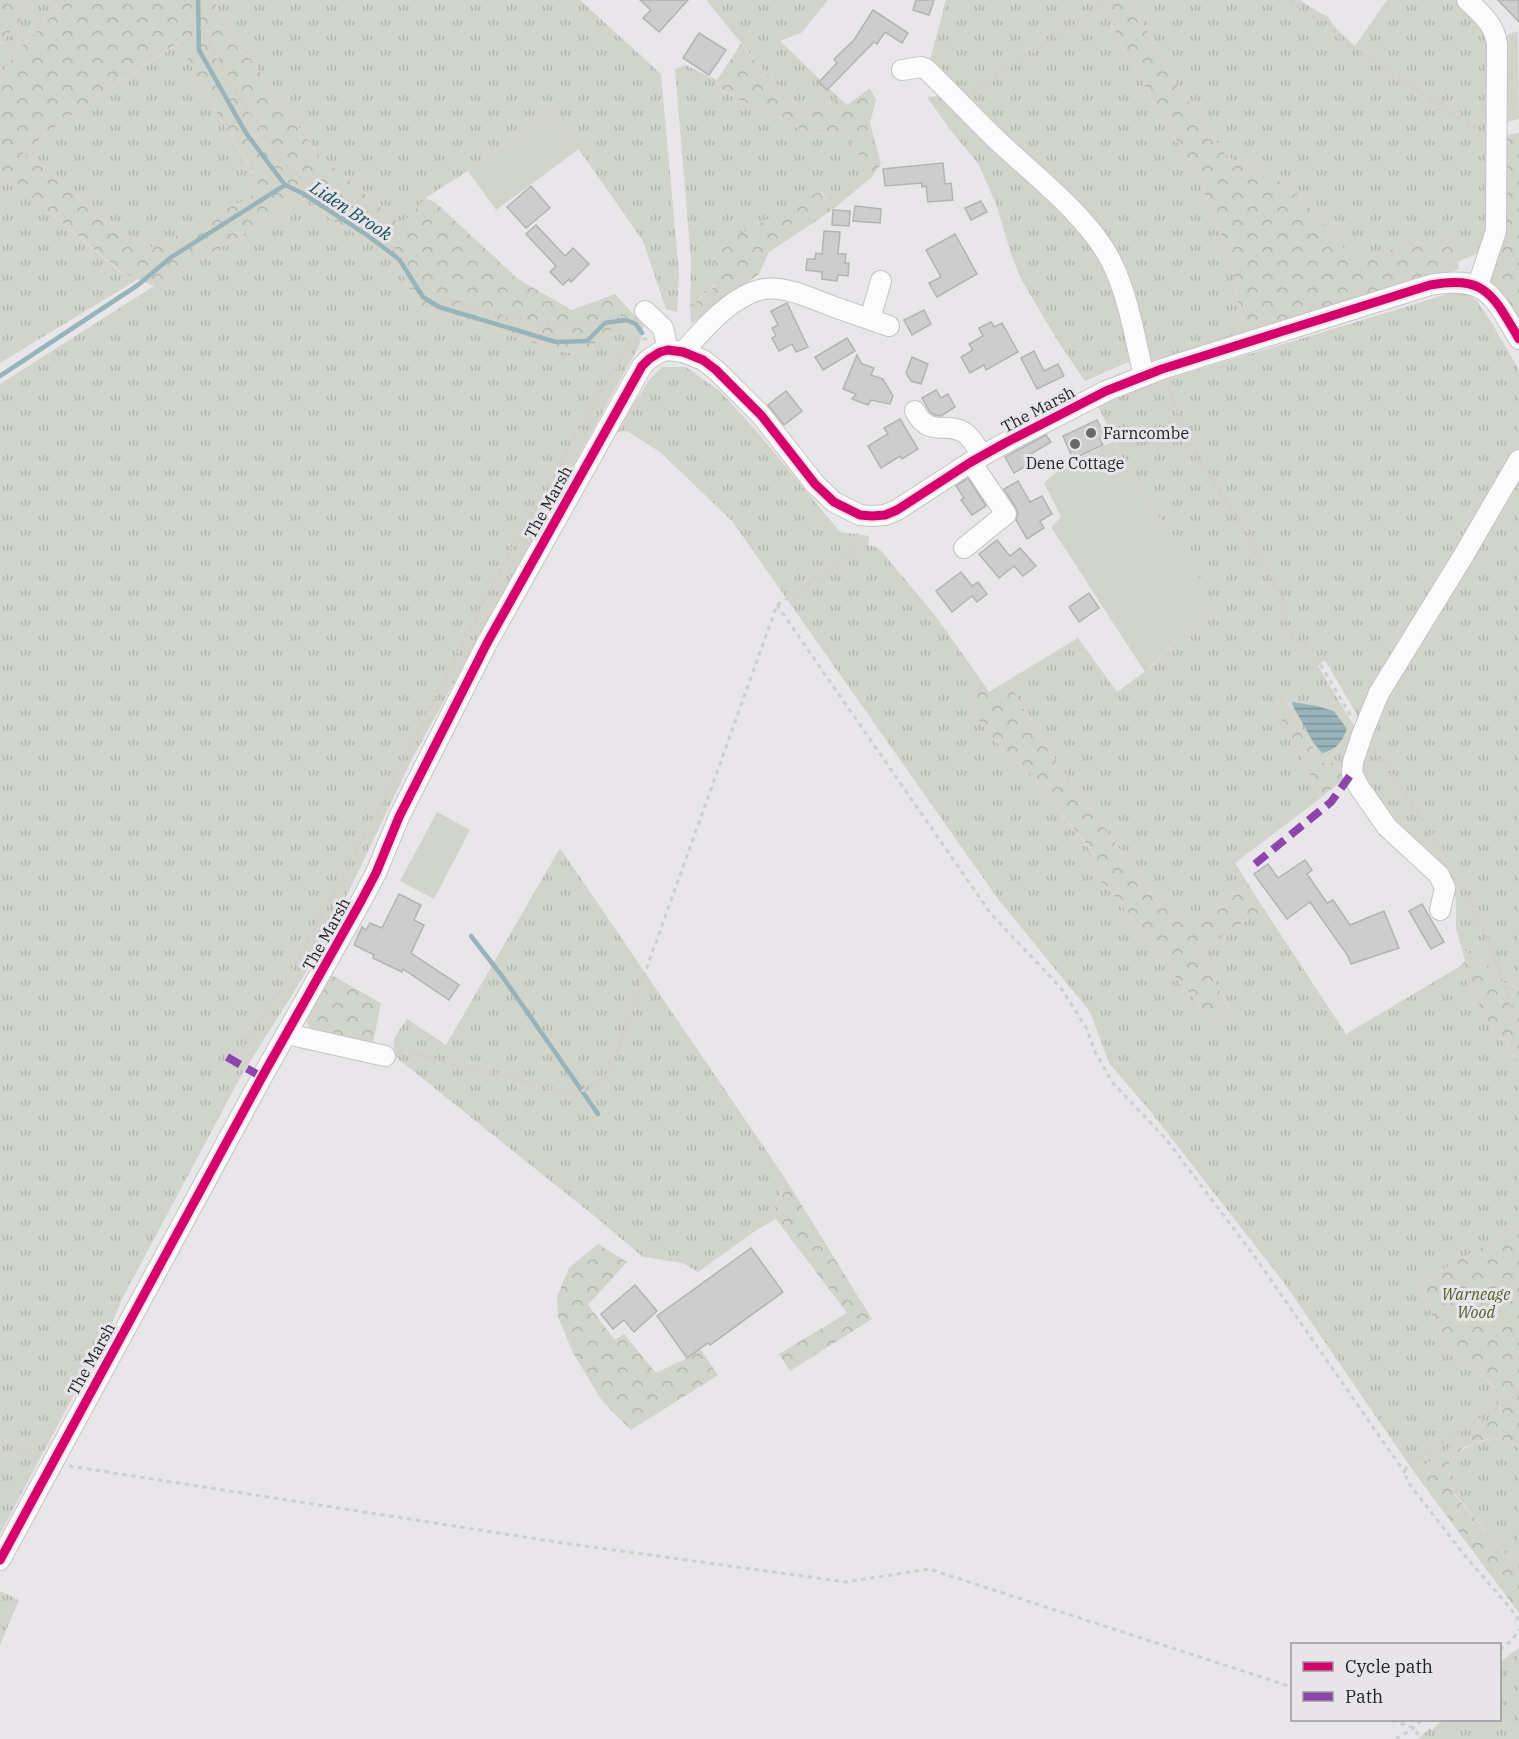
<svg xmlns="http://www.w3.org/2000/svg" width="1519" height="1739" font-family="'IBM Plex Serif',serif">
	<defs>
		<pattern id="grass-tufts" width="24" height="20" patternUnits="userSpaceOnUse" patternTransform="scale(1.5)"><rect width="24" height="20" fill="#d1d4ca"/><path d="M3 7l-1-3M5 7V3M7 7l1-3M15 17l-1-3M17 17v-4M19 17l1-3" fill="none" stroke="#b3b6ad"/></pattern>
		<pattern id="forest-crowns" width="20" height="18" patternUnits="userSpaceOnUse" patternTransform="scale(1.5)"><rect width="20" height="18" fill="#d1d4ca"/><path d="M2 6a3 3 0 1 1 6 0M12 15a3 3 0 1 1 6 0" fill="none" stroke="#b3b6ad"/></pattern>
		<pattern id="water-rules" width="6" height="5" patternUnits="userSpaceOnUse" patternTransform="scale(1.5)"><rect width="6" height="5" fill="#98b3b9"/><path d="M0 2.5h6" fill="none" stroke="#7c9196"/></pattern>
	</defs>
	<rect width="100%" height="100%" fill="#e8e6e9"/>
	<!-- grass -->
	<g fill="url(#grass-tufts)" fill-rule="evenodd">
		<path d="M33,0h28l2,5 -46,46 -17,25v-32l13,-14z"/>
		<path d="M217,0h363l81,74 18,200 -2,38 -11,-3 -23,-68 -91,-130 -84,60 -43,27 -23,28 -85,-73 -101,-143z"/>
		<path d="M706,0h122l-27,33 -21,8 58,56 -17,12 -15,4 -43,-43z"/>
		<path d="M946,0h157v7l25,50 70,120 32,81 8,44 8,32 -98,28 -25,-98 -193,-204z"/>
		<path d="M1131,0h169l12,8 16,9 10,14 17,15 32,-46h70l25,26 9,14 -4,202 -8,11 -22,9 -8,-26 -96,24 -54,-65 -31,-22 -41,-16 -59,-85z"/>
		<path d="M180,42l27,55 47,77 -1,22 -100,52 -48,-25 -54,-51 -29,-19 42,-33z"/>
		<path d="M685,65l32,15 2,9 18,10 51,23 16,11 43,1 24,44 -40,33 -10,-20 -131,116 1,-47 -16,-191z"/>
		<path d="M939,96l6,1 122,115 40,52 28,95 -50,22 -26,-38 -38,-64 -10,-25 -14,-47 -18,-42 -30,-37 -22,-31z"/>
		<path d="M0,171l120,101 18,7 -138,84z"/>
		<path d="M308,197l21,21 51,30 21,23 16,33 8,5 31,8 105,35 17,1 10,-3 21,-19 13,-4 22,-1 -5,20 -227,413 -77,161 -30,54 -64,102 -119,223 -10,24 -112,211v-1150l154,-98z"/>
		<path d="M1461,293l9,2 8,7 15,23 26,45v84l-159,266 -35,-60 -7,6 38,63 -12,50 -5,-16 -18,-1 -36,-65 -11,8 48,92 -87,66 13,21 -43,37h-20l-27,-19 -112,-155 -39,-66 71,-43 39,54 34,-25 29,-31 38,-23 -50,-85 -22,-29 -19,-32 -31,-65c116,-38 234,-71 351,-108zM1293,702l24,4 17,5 8,12 -29,19 -19,-34 -2,-5z"/>
		<path d="M662,367h24l35,25 39,43 80,97 29,4 -1,9 8,2 6,5 52,62 45,63 -7,34 39,49 13,6 71,90 -1,18 25,27 61,82 32,36 19,-9 -33,-58 66,-43 82,125 113,-67 33,61 27,35v164l-99,55 27,64 32,27 15,15 8,27 -88,57 -129,-188 -134,-172 -42,-49 -19,-51 -92,-113 -266,-378 -72,-69 -33,-21 -12,1 35,-53z"/>
		<path d="M1519,472v517l-24,-10 -10,-15 -23,-15 -6,-20v-29l-8,-30 -63,-50 -26,-52 28,-80z"/>
		<path d="M560,848l225,330 -12,34 3,7 -18,10 -60,43 -15,-9 -40,-6 -45,-38 -201,-161c-8,-20 -1,-22 10,-39l39,26z"/>
		<path d="M1499,1438l20,10v122l-66,-78 -4,-19v-12c16,-15 28,-20 50,-23z"/>
		<path d="M0,1591l19,9 -19,45z"/>
		<path d="M1519,1648v91h-101l12,-11 2,2 10,-10h58v-58z"/>
	</g>
	<!-- forest -->
	<g fill="url(#forest-crowns)" fill-rule="evenodd">
		<path d="M0,0h33l-20,30 -13,14z"/>
		<path d="M61,0h156l-1,10 101,143 84,72 24,-27 10,4 83,77 54,31 43,-16 29,32 -22,1 -13,4 -21,19 -10,3 -17,-1 -105,-35 -31,-8 -8,-5 -16,-33 -21,-23 -51,-30 -21,-21 -154,89 -33,-14 -121,-101v-95l17,-25 46,-46zM179,42l28,55 47,76 -1,22 -100,53 -48,-25 -54,-51 -29,-19 42,-33z"/>
		<path d="M1103,0h28l37,72 59,85 41,16 31,22 54,64 96,-23 10,33 -213,65 -8,-32 -8,-44 -32,-81 -70,-120 -25,-50z"/>
		<path d="M741,44l22,26 43,43 15,-4 17,-12 9,8 23,-17 6,12 -6,23 11,41 -10,14 -24,-44 -43,-1 -16,-11 -51,-23 -18,-11 -2,-8z"/>
		<path d="M1519,133v192l-34,-45 15,-144z"/>
		<path d="M820,191l11,20 -62,41 -10,22 -68,50 -1,-17 26,-22 -4,-36z"/>
		<path d="M979,677l10,15 18,-11 39,66 112,155 27,19h20l43,-37 16,25 -66,43 33,59 -19,8 -32,-36 -61,-82 -25,-27 1,-19 -71,-89 -13,-6 -39,-49z"/>
		<path d="M1284,696l37,66 18,1 5,16 -22,18 -48,-91z"/>
		<path d="M1462,949l23,15 10,15 24,10v74l-27,-35 -33,-61 6,-6z"/>
		<path d="M330,974l51,29 -8,40h-17l-44,-12 -6,-9z"/>
		<path d="M785,1178l87,141 -82,52 -11,-17 68,-41 -71,-94 -3,-7z"/>
		<path d="M1519,1227v221l-20,-10 -15,2 -21,8 -14,13v12l4,20 66,77v43l-105,-141 88,-58 -8,-27 -15,-14 -32,-27 -27,-64z"/>
		<path d="M598,1244l29,18 -39,43 27,35 9,-6 32,39 31,-15 13,-9 18,26 -87,55 -29,-29 -29,-48 -15,-36 -1,-20 12,-29z"/>
	</g>
	<!-- garden -->
	<g fill="#d1d4ca">
		<path d="M1518,31l1,88 -15,4 1,-84 4,-5z"/>
		<path d="M552,111l27,38 -83,61 -28,-39z"/>
		<path d="M1114,441l13,26 19,32 41,54 31,60 -38,23 -35,36 -94,-145 10,-10 -17,-34 19,-17z"/>
		<path d="M437,812l33,18 -36,69 -34,-18z"/>
	</g>
	<!-- water -->
	<path fill="url(#water-rules)" d="M1293,702l24,4 17,5 13,18c-5,13 -11,21 -25,24l-9,-11 -19,-34 -2,-5z"/>
	<g fill="none" stroke-linecap="round" stroke-linejoin="round">
		<!-- stream -->
		<g stroke="#98b3b9" stroke-width="4.5">
			<path d="M198,0l1,50 47,83 39,52 19,9 60,39 35,26 24,38 16,10 117,35 31,-1 18,-18 21,-3 10,4 6,9"/>
			<path d="M0,376l138,-91 32,-27 115,-73"/>
			<path d="M471,936l31,40 96,138"/>
		</g>
	</g>
	<!-- building -->
	<g fill="#cecdce" stroke="#b4b3b4" stroke-width="1.5">
		<path d="M640,0h48l-29,32 -16,-14 8,-8z"/>
		<path d="M916,0h18l-5,15 -16,-5z"/>
		<path d="M1498,0h21v22z"/>
		<path d="M873,10l35,23 -6,10 -17,-11 -8,12 -3,-2 -47,48 -8,-8 18,-19 -3,-4 20,-19z"/>
		<path d="M699,33l27,17 -17,25 -26,-17z"/>
		<path d="M943,163l2,21 6,-1 2,17 -25,2 -2,-16 -4,1v-4l-37,3 -2,-17z"/>
		<path d="M531,186l19,22 -24,20 -19,-21z"/>
		<path d="M981,201l6,11 -16,8 -6,-12z"/>
		<path d="M855,206l26,3 -1,14 -27,-2z"/>
		<path d="M833,210l17,1 -1,15 -17,-1z"/>
		<path d="M536,225l29,31 8,-8 16,16 -18,18 -2,-3 -6,6 -13,-13 6,-6 -30,-32z"/>
		<path d="M824,231l16,1 -2,22h8l-1,9h4l-1,13 -10,-1 -1,6 -15,-2v-7l-16,-2 1,-11h8l1,-6 6,1z"/>
		<path d="M955,234l22,40 -40,23 -8,-14 12,-6 -15,-27z"/>
		<path d="M787,303l21,44 -12,5 -4,-8 -13,7 -7,-13 4,-2 -4,-8 6,-3 -7,-14z"/>
		<path d="M924,310l7,14 -19,11 -8,-15z"/>
		<path d="M991,322l3,5 8,-4 16,29 -32,18 -2,-5 -14,8 -9,-16 12,-7 -4,-6 14,-8 -4,-8z"/>
		<path d="M847,338l8,13 -32,19 -8,-13z"/>
		<path d="M1034,351l10,20 14,-7 6,12 -27,13 -16,-31z"/>
		<path d="M857,355l5,9 12,4 -3,7 12,4 10,17 -3,8 -19,-4 -3,5 -16,-6 4,-5 -13,-5z"/>
		<path d="M912,357l16,7 -7,20 -10,-3 -5,-8z"/>
		<path d="M936,390l5,8 7,-4 7,13 -14,9 -6,-1 -5,-3 -8,-14z"/>
		<path d="M786,391l16,20 -18,14 -16,-20z"/>
		<path d="M900,419l18,30 -16,10 -2,-3 -19,12 -13,-22 20,-12 -4,-6z"/>
		<path d="M1097,420l8,16 -5,3 3,6 -30,14 -10,-23z"/>
		<path d="M1046,435l5,7 -22,13 4,7 -19,11 -9,-16z"/>
		<path d="M968,478l18,28 -14,9 -11,-15 3,-2 -8,-12z"/>
		<path d="M1018,481l12,21 12,-6 10,18 -12,7 4,7 -17,11 -11,-19 2,-7 -2,-5 -12,-19z"/>
		<path d="M997,540l13,16 10,-8 16,18 -13,10 -9,-10 -15,12 -20,-24z"/>
		<path d="M961,572l11,14 6,-4 9,12 -10,8 -5,-6 -20,16 -16,-21z"/>
		<path d="M1089,593l10,15 -20,14 -10,-15z"/>
		<path d="M1305,860l7,10 -5,4 20,29 6,-3 17,25 34,-14 15,37 -48,16 -3,-8 -38,-54 -23,17 -33,-45 14,-10 10,14z"/>
		<path d="M399,894l22,11 -7,15 10,5 -13,28 48,32 -10,15 -46,-31 -1,3 -29,-14 1,-3 -20,-10 8,-18 4,3 4,-7 12,5z"/>
		<path d="M1422,904l22,38 -13,7 -22,-38z"/>
		<path d="M751,1248l32,44 -73,53 -2,-2 -21,15 -30,-42z"/>
		<path d="M635,1285l22,26 -23,21 -10,-12 -11,9 -12,-15z"/>
	</g>
	<g fill="none" stroke-linecap="round" stroke-linejoin="round">
		<defs>
			<g id="minor">
				<path d="M1467,0c14,14 27,23 30,44l-1,187 -18,54"/>
				<path d="M902,70l19,-3 5,2c24,23 47,48 72,72 36,34 90,75 113,120 17,33 24,78 33,115"/>
				<path d="M645,311l18,17 5,22"/>
				<path d="M870,319l11,-38"/>
				<path d="M683,352c20,-22 41,-48 70,-60 26,-11 59,7 84,16 17,6 35,12 52,18"/>
				<path d="M915,411c15,28 30,9 50,22 7,5 12,15 17,23"/>
				<path d="M964,548l42,-34 -35,-52"/>
				<path d="M1440,910l5,-22 -6,-13 -52,-48 -28,-40 -7,-14 1,-11 10,-30 16,-39 83,-135 57,-98"/>
				<path d="M287,1034l98,22"/>
				<path d="M0,1560l262,-483 98,-174 16,-30 23,-56 88,-174 155,-277 7,-7 11,-7 8,-2 15,2 20,8 13,10 45,45 54,69 19,18 26,13 12,1 13,-1 12,-5 74,-48 34,-19 101,-52 56,-22 268,-84c56,-10 63,10 89,54"/>
			</g>
		</defs>
		<!-- minor casing -->
		<use href="#minor" stroke="#c4c3c5" stroke-width="22"/>
		<!-- path -->
		<g stroke="#cfced0" stroke-width="3" stroke-dasharray="4.5 4.5" stroke-linecap="butt">
			<path d="M1290,0l20,16 17,5 16,20 14,10 122,79"/>
			<path d="M201,26l20,40 18,30 43,66 12,11 46,32 53,43 39,44 19,9 48,14 58,10 21,2 9,-1 25,-9 16,-3"/>
			<path d="M972,92l133,-89 2,-3"/>
			<path d="M1168,385l26,67 38,57 48,85 5,13 2,21 6,10 20,14 38,64"/>
			<path d="M777,605l214,309 70,74 26,41 8,23 18,31 53,56 89,118 150,216"/>
			<path d="M1374,751l22,29 51,77"/>
			<path d="M1463,887c16,35 34,69 45,107 4,14 0,22 11,34"/>
			<path d="M399,1050l177,45 33,-22 168,-468 77,-52 3,-21"/>
			<path d="M227,1057l14,-7 45,-70 90,-167 128,-250 126,-221 6,-3h11"/>
			<path d="M1519,1356v10"/>
			<path d="M1519,1392l-4,5 -98,62 -11,9 -1,5 2,8 59,76 50,58 3,9"/>
			<path d="M0,1439l36,19"/>
			<path d="M69,1466l494,77 283,39 83,-13 363,118"/>
			<path d="M1500,1650l13,-11 6,-10"/>
			<path d="M1392,1720l22,8 7,11"/>
			<path d="M1396,1739l18,-11 7,-8"/>
		</g>
		<!-- minor -->
		<use href="#minor" stroke="#fcfbfc" stroke-width="20"/>
		<!-- quiet -->
		<g stroke="#8e44ad" stroke-width="8" stroke-dasharray="15 8" stroke-linecap="butt">
			<path d="M1255,864l76,-62 21,-29"/>
			<path d="M227,1057l35,20"/>
		</g>
		<defs>
			<path id="cycleway" d="M0,1560l262,-483 98,-174 16,-30 23,-56 88,-174 155,-277 7,-7 11,-7 8,-2 15,2 20,8 13,10 45,45 54,69 19,18 26,13 12,1 13,-1 12,-5 74,-48 34,-19 101,-52 56,-22 268,-84c56,-10 63,10 89,54"/>
		</defs>
		<!-- cycleway casing -->
		<use href="#cycleway" stroke="#e8e5ea" stroke-width="13"/>
		<!-- cycleway -->
		<use href="#cycleway" stroke="#d6006c" stroke-width="9"/>
	</g>
	<!-- markers -->
	<g fill="#686769" stroke="#e8e5ea" stroke-width="2">
		<circle cx="1091" cy="433" r="6"/>
		<circle cx="1075" cy="444" r="6"/>
	</g>
	<g text-anchor="middle" stroke-width="6" stroke-linejoin="round" paint-order="stroke">
		<!-- street labels -->
		<g font-size="16" fill="#232224" stroke="#e8e5ea">
			<text transform="translate(1038 409) rotate(-28)" y="6">The Marsh</text>
			<text transform="translate(548 502) rotate(-61)" y="6">The Marsh</text>
			<text transform="translate(326 934) rotate(-61)" y="6">The Marsh</text>
			<text transform="translate(91 1359) rotate(-61)" y="6">The Marsh</text>
		</g>
		<!-- poi labels -->
		<g font-size="16" fill="#232224" stroke="#e8e5ea" text-anchor="start">
			<text x="1103" y="439">Farncombe</text>
			<text x="1075" y="469" text-anchor="middle">Dene Cottage</text>
		</g>
		<!-- park labels -->
		<g font-size="16" font-style="italic" fill="#525d2a" stroke="#e8e5ea">
			<text x="1476" y="1300">Warneage<tspan x="1476" dy="18">Wood</tspan></text>
		</g>
		<!-- water labels -->
		<g font-size="18" font-style="italic" fill="#165059" stroke="#e8e5ea">
			<text transform="translate(351 211) rotate(33)" y="6">Liden Brook</text>
		</g>
	</g>
	<!-- legend -->
	<rect x="1291" y="1643" width="210" height="78" fill="#e8e5ea" stroke="#99979b" stroke-width="1.5"/>
	<rect x="1303" y="1662" width="30" height="9" fill="#d6006c" stroke="#99979b" stroke-width="1.5"/>
	<text x="1345" y="1673" font-size="18" fill="#232224">Cycle path</text>
	<rect x="1303" y="1692" width="30" height="9" fill="#8e44ad" stroke="#99979b" stroke-width="1.5"/>
	<text x="1345" y="1703" font-size="18" fill="#232224">Path</text>
</svg>
